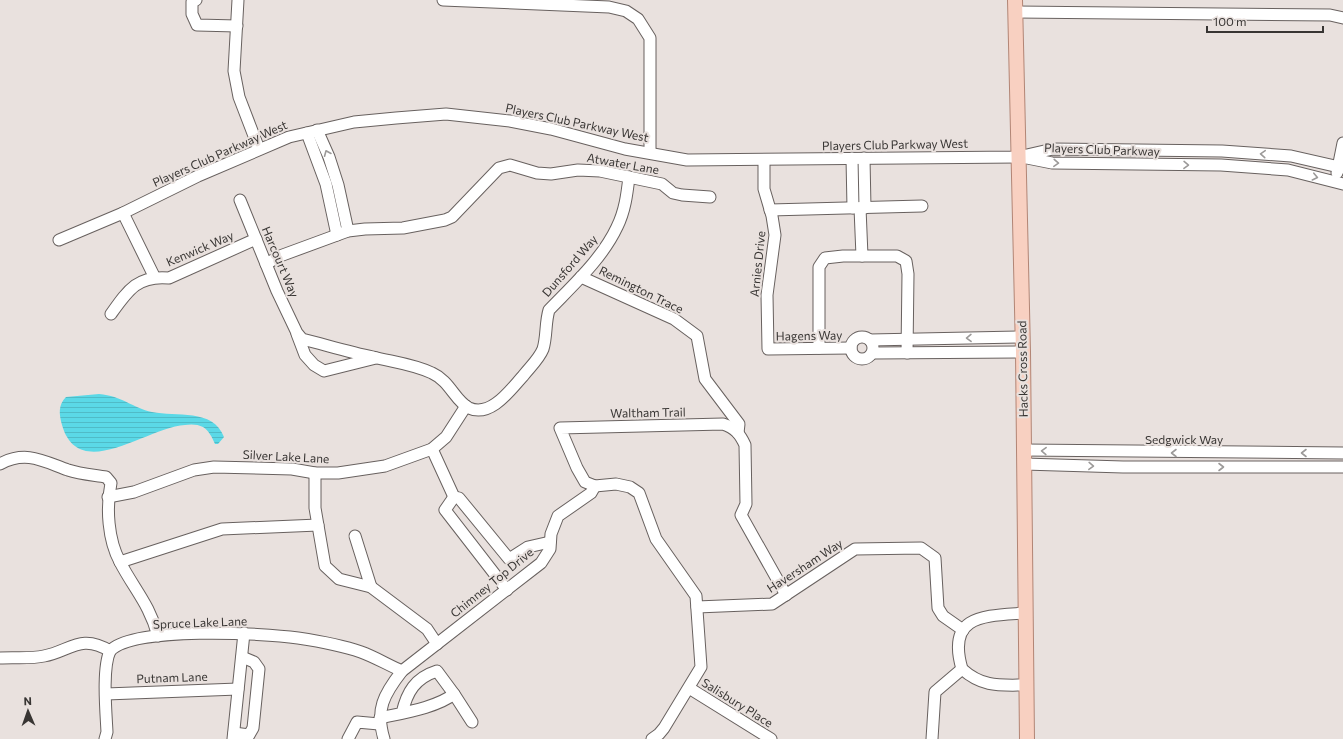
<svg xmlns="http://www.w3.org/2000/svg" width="1343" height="739" font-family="Commissioner,sans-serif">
	<defs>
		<pattern id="water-rules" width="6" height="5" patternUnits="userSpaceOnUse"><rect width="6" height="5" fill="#5bd9e7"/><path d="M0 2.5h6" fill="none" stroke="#50bbc7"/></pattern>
	</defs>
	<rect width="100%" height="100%" fill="#e9e1de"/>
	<!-- water -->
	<path fill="url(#water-rules)" d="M99,394c23,2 34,14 53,18 24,5 61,-4 72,25l-6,7h-3c-3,-7 -6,-13 -12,-17 -5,-3 -13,-3 -18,-2 -38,2 -106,59 -123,0 -3,-11 -4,-20 4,-28z"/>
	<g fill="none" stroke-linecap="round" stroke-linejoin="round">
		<defs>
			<g id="minor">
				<path d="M196,0l-4,2v12l5,11 40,1"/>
				<path d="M238,0l-4,71 5,26 20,52"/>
				<path d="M443,0l166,7 17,4 12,8 12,19v114"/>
				<path d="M1015,12l315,3 13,3"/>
				<path d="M317,130l12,27 9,28 10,46"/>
				<path d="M307,133l19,51 11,51"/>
				<path d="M1022,157l30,6 169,2 67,5 55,14"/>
				<path d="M852,158l1,50"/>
				<path d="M864,158l1,50"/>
				<path d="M764,160v29l8,27 3,19 -8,60 1,54 83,-1"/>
				<path d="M1337,173l6,-30"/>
				<path d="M240,200l37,91 20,42 5,6c24,6 47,13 71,18 20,5 40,7 59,16 18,8 23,28 37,35 22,10 42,-19 54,-32 7,-9 16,-17 20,-27 4,-13 2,-26 6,-39 24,-25 53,-51 68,-83 8,-16 10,-33 12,-50"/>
				<path d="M860,208l2,48"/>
				<path d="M770,210l152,-4"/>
				<path d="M123,213l31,63"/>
				<path d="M59,240l64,-27 75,-37 91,-39 65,-15 42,-4 50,-4 64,7 41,8 74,20 62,11 331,-3 35,-8 169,2 69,5 52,12"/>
				<path d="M266,264l14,-8 68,-25 17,-2 38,-1 42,-8 7,-3 47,-49 11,-3 27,8 14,1 27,-4 22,1 62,13 11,9 9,2 28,2"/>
				<path d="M581,277l93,42 23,17 8,43 34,45 -1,9"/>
				<path d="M111,314c17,-24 27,-39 58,-36l87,-39"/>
				<path d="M297,334l8,21 9,10 10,6 52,-13"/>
				<circle cx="862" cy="348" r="11"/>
				<path d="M870,340l152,-3"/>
				<path d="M819,348v-81l6,-9 18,-2h54l9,5 2,13 -1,79"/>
				<path d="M873,353l150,-1"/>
				<path d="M432,449l22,48"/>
				<path d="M1024,450l319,3"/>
				<path d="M0,464c26,-14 43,-3 68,6 12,4 26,5 38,7l5,6c-5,25 -3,57 9,79 14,27 30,43 38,74"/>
				<path d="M1024,464l99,3h220"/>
				<path d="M315,473v35l10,58 14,13 32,8 56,42 10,15"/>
				<path d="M108,497l26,-5 60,-22 20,-3 78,2 23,4h23l47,-7 47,-17 14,-12 20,-31"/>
				<path d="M454,497l5,1 50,61 19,-12 22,-5"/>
				<path d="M454,497l-9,13 62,80"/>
				<path d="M355,536l16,51"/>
				<path d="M120,562l102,-33 96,-4"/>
				<path d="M697,607l75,-3 83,-55 66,-1 14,10 3,50 5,8 20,14"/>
				<path d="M1025,613c-40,3 -79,1 -63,56 21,19 39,16 65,16"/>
				<path d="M0,658c14,-1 30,1 44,-2 26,-5 37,-23 66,-5 23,-25 153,-18 188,-13 20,3 43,7 63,14 14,5 27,13 41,19"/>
				<path d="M689,688l82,51"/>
				<path d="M106,694l132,-5"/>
				<path d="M454,694l18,28"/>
				<path d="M380,718c22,-5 56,-10 74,-24l-17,-23c-22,7 -30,21 -35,42"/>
				<path d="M234,733l15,2 4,-7 6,-59 -5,-7 -12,-5"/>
				<path d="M105,739l2,-7c-1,-20 -5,-64 3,-81"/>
				<path d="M233,739l11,-106"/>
				<path d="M348,739l9,-17 22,2"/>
				<path d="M384,739c-9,-29 0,-45 18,-68l139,-108 9,-14 1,-15 7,-18 33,-23 4,-7"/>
				<path d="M652,739l7,-5 5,-6 37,-61 -5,-71 -40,-57 -17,-46 -9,-6 -14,-3 -21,2 -10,-4 -8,-14 -17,-40 163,-4c12,4 17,10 22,21l1,59 -5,11 45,80"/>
				<path d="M932,739l3,-47 27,-23"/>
			</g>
			<path id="major" d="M1015,0l8,352 4,387"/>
		</defs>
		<!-- minor casing -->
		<use href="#minor" stroke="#68615f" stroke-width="13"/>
		<!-- major casing -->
		<use href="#major" stroke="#b28575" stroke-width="16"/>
		<!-- minor -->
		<use href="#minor" stroke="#fff" stroke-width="11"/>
		<!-- major -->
		<use href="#major" stroke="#f8d0c1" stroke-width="14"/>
	</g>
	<!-- one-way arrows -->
	<defs><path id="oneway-chevron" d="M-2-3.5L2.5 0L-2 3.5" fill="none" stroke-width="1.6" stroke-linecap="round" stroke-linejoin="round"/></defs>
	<g stroke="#9c9a99">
		<use href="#oneway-chevron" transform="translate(327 153) rotate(-113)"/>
		<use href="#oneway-chevron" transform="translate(1263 154) rotate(-176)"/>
		<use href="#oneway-chevron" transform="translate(1056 163) rotate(3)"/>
		<use href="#oneway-chevron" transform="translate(1186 165) rotate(1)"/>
		<use href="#oneway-chevron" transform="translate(1315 177) rotate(13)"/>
		<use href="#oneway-chevron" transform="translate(969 338) rotate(179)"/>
		<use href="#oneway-chevron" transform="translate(1044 451) rotate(-178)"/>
		<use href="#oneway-chevron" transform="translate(1174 453) rotate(-180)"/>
		<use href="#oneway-chevron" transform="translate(1304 453) rotate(-180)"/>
		<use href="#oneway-chevron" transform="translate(1091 466) rotate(2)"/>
		<use href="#oneway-chevron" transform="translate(1221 467)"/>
	</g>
	<g text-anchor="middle" stroke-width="4" stroke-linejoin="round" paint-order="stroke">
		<!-- street labels -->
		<g font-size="12" fill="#383533" stroke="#e9e1de">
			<text transform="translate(577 123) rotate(12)" y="4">Players Club Parkway West</text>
			<text transform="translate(895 145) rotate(-1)" y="4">Players Club Parkway West</text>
			<text transform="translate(1102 150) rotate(2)" y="4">Players Club Parkway</text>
			<text transform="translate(220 154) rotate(-24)" y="4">Players Club Parkway West</text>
			<text transform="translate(623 164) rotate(10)" y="4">Atwater Lane</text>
			<text transform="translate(200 249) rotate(-23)" y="4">Kenwick Way</text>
			<text transform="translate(280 262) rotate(67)" y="4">Harcourt Way</text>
			<text transform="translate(758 264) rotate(-84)" y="4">Arnies Drive</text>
			<text transform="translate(570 266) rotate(-49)" y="4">Dunsford Way</text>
			<text transform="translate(641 290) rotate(26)" y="4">Remington Trace</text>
			<text transform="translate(809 336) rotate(-1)" y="4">Hagens Way</text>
			<text transform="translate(1023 369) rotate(-91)" y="4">Hacks Cross Road</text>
			<text transform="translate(648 413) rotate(-1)" y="4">Waltham Trail</text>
			<text x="1184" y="444">Sedgwick Way</text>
			<text transform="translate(286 457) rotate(3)" y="4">Silver Lake Lane</text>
			<text transform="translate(805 566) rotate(-33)" y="4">Haversham Way</text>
			<text transform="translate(492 583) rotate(-39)" y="4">Chimney Top Drive</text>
			<text transform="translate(200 623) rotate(-2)" y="4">Spruce Lake Lane</text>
			<text transform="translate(172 678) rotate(-2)" y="4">Putnam Lane</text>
			<text transform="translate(737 703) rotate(32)" y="4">Salisbury Place</text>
		</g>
	</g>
	<!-- north arrow -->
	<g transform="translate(28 711) rotate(358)" stroke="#e9e1de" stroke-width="3" paint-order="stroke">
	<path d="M0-3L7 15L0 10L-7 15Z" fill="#383533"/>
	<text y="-6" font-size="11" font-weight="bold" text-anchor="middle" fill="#383533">N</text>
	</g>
	<!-- scale -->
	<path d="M1207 26v6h116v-6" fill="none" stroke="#383533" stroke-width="2"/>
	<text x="1213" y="26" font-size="12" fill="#383533" stroke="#e9e1de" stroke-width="3" paint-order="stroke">100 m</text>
</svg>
